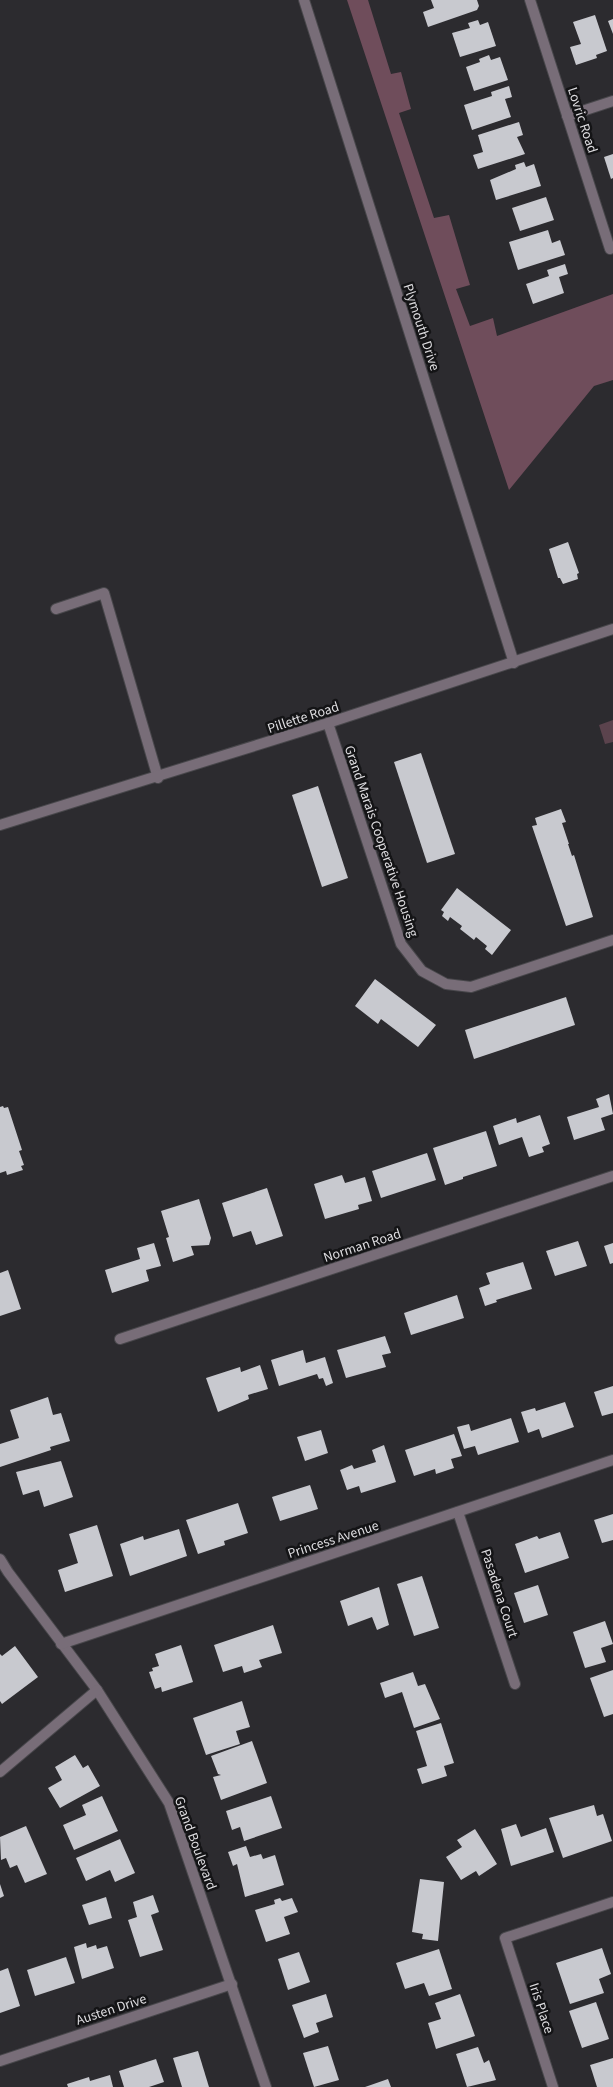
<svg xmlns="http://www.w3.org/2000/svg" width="613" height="2087" font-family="'Source Sans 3',sans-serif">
	<rect width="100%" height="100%" fill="#2c2b2f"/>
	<!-- green -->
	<path fill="#5b434d" d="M613,720v22l-8,2 -6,-19z"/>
	<!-- forest -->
	<path fill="#6f4d5b" d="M347,0h21l23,74 10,-2 10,37 -12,4 35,105 15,-3 21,70 -14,4 14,37 23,-8 4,18 116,-42v86l-19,6 -85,104z"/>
	<!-- building -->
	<g fill="#c8c9cf">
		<path d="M431,0h46l2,6 -2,4 -49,17 -5,-15 11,-4z"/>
		<path d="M595,15l12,36 -11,4 1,3 -21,7 -6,-18 11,-3 -8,-22z"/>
		<path d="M613,19v15l-5,-13z"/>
		<path d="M478,20l2,5 8,-3 8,24 -36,11 -8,-24 18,-5 -2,-5z"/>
		<path d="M489,55l2,5 9,-3 8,23 -34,11 -8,-24 14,-5 -1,-3z"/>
		<path d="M509,86l3,11 -7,2 6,18 -39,13 -8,-25 28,-9 -1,-4z"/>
		<path d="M519,122l4,13 -6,2 8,17 -47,15 -5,-14 10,-3 -5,-17z"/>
		<path d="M613,154v24l-2,1 -7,-22z"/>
		<path d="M524,162l2,5 8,-3 7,22 -45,14 -6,-20 26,-11 -1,-4z"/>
		<path d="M546,197l8,23 -34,11 -8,-23z"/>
		<path d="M548,230l4,13 8,-3 5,15 -47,15 -9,-28z"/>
		<path d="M565,264l3,10 -9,3 5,16 -31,11 -7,-20 23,-8 -2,-6z"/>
		<path d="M568,542l11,31 -2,1 1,5 -15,5 -3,-6h-2l-9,-29z"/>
		<path d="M421,753l34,101 -28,9 -33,-101z"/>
		<path d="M318,786l30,92 -26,9 -30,-92z"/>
		<path d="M561,809l5,13 -4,1 7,21h-1l4,12 2,-1 19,62 -27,9 -34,-100 5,-1 -2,-7z"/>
		<path d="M457,888l54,42 -19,25 -7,-6 2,-3 -11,-9 -2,3 -14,-11 2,-3 -12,-9 -2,4 -6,-5 2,-4 -3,-2z"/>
		<path d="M375,979l61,46 -18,22 -37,-28 -3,5 -23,-18z"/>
		<path d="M566,997l9,28 -101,34 -9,-29z"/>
		<path d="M609,1094l4,20 -12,4 4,12 -31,10 -7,-23 32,-10 -3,-8z"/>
		<path d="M3,1106l1,2 4,-1 14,43 -3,1 5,14 -3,1 2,4 -16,5 -1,-4 -6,2v-66z"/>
		<path d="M540,1115l10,29 -8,3 2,5 -15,5 -7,-20 -23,8 -6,-19 23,-8 1,5z"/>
		<path d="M486,1131l11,35 -34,11v2l-18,6 -12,-37z"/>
		<path d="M427,1153l9,27 -55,18 -9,-27z"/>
		<path d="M342,1175l3,8 20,-6 7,24 -14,4 1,4 -34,10 -11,-35z"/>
		<path d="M267,1188l16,48 -27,9 -5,-14 -18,6 -11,-34z"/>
		<path d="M199,1199l12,39 -2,7 -18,1 3,9 -21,7 -7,-24 3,-1 -8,-26z"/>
		<path d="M578,1241l9,25 -32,10 -9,-25z"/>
		<path d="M154,1243l7,23 -15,4 3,11 -37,12 -7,-23 35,-11 -3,-11z"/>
		<path d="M613,1243v20l-3,1 -6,-18z"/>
		<path d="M523,1262l9,27 -36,11 1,2 -12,4 -6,-18 11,-4 -4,-11z"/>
		<path d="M8,1270l13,39 -21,7v-43z"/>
		<path d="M457,1295l7,23 -53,17 -7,-22z"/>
		<path d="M385,1336l6,17 -9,2 4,12 -40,11 -9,-28z"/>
		<path d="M303,1350l3,13 19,-6 8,26 -7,3 -3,-8 -4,1 -2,-5 -38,12 -8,-26z"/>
		<path d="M260,1365l8,24 -20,6 1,4 -31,13 -12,-34 34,-11 1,5z"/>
		<path d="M613,1386v27l-11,3 -8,-24z"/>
		<path d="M48,1397l5,18 8,-2 9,28 -20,6 1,3 -51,17v-23l19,-6 -9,-28z"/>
		<path d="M565,1402l9,25 -32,11 -3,-9 -11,4 -7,-21 14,-4 1,3z"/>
		<path d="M511,1418l8,24 -41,13 -3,-9 -11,3 -7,-22 12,-3 2,7z"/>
		<path d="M321,1430l7,23 -23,8 -8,-24z"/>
		<path d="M454,1434l8,22 -11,3 3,9 -18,6 -1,-5 -21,7 -9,-26z"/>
		<path d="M384,1445l12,37 -35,11 -2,-7 -12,4 -7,-20 12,-5 2,4 22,-7 -4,-12z"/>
		<path d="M61,1461l12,36 -29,10 -5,-17 -16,5 -7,-23z"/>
		<path d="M310,1485l8,24 -38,12 -8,-24z"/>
		<path d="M238,1503l10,30 -24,8 1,4 -27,9 -12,-34z"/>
		<path d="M613,1514v26l-11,3 -8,-23z"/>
		<path d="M97,1525l16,51 -48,16 -7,-22 20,-7 -9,-29z"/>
		<path d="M179,1529l8,27 -57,20 -10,-32 23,-8 1,4z"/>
		<path d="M560,1532l9,26 -44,15 -10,-29 22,-8 2,3z"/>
		<path d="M422,1576l17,52 -25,8 -17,-52z"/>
		<path d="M538,1585l10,30 -24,8 -10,-30z"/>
		<path d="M379,1587l10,38 -12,5 -5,-13 -24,9 -8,-25z"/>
		<path d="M605,1621l8,23 -12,4 5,14 -21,6 -12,-36z"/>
		<path d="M273,1625l9,28 -23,7 3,7 -18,6 -2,-7 -19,6 -9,-27z"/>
		<path d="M181,1645l12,37 -31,10 -1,-5 -6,2 -6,-17 4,-1 -1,-3 7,-2 -4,-12z"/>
		<path d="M15,1646l23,31 -36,27 -2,-3v-47l2,2z"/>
		<path d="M613,1670v44l-9,3 -14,-39z"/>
		<path d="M413,1672l5,14 7,-2 15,35 -26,9 -12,-36 -17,6 -5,-15z"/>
		<path d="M242,1701l8,26 -14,4 4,13 -34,11 -13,-37z"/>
		<path d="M441,1723l13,40 -10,3 3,10 -25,8 -5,-15 10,-3 -11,-35z"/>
		<path d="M252,1741l15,42 -46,17 -8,-23 8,-2 -3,-1 -7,-18z"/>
		<path d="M75,1755l8,13 5,-3 12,21 -40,22 -12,-20 14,-8 -7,-13z"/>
		<path d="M102,1796l16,35 -44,19 -11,-25 23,-10 -4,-10z"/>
		<path d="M271,1796l11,32 -38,13 -4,-14 -8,3 -6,-19z"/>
		<path d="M594,1805l3,11 6,-2 9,27 -49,17 -14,-40z"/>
		<path d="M516,1824l5,13 25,-9 8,24 -43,14 -10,-37z"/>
		<path d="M26,1826l21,48 -22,9 -8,-18 -7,3 -4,-10 -5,2 -1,-23z"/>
		<path d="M475,1829l22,35 -18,12 -3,-5 -15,9 -15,-23 16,-10 -5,-7z"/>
		<path d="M120,1839l15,34 -20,9 -5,-12 -24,11 -10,-23z"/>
		<path d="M246,1846l4,11 11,-3 2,5 12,-4 9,30 -39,12 -8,-33 -4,2 -5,-14z"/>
		<path d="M420,1879l24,3 -6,59 -16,-2 1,-5 -11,-2z"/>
		<path d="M0,1884l4,12 -4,2z"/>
		<path d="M153,1895l6,17 -8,3 12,35 -23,7 -12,-37 9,-3 -4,-15z"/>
		<path d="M106,1897l6,21 -23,7 -7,-20z"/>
		<path d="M280,1898l2,3 10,-3 6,14 -14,5 6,17 -24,8 -11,-32 20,-6 -1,-4z"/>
		<path d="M86,1943l1,5 9,-3 1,4 10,-3 7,22 -32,11 -8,-32z"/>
		<path d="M602,1948l9,26 -12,5 5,14 -34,11 -14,-41z"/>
		<path d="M439,1949l13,40 -23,7 -5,-13 -19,6 -9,-26z"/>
		<path d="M299,1952l11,30 -22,8 -10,-31z"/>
		<path d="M66,1957l9,26 -40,13 -8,-26z"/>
		<path d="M8,1968l12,38 -20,7v-42z"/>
		<path d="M326,1994l7,23 -17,6 3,9 -15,6 -12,-33z"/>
		<path d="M460,1994l15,42 -39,13 -8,-26 13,-4 -6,-16z"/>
		<path d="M596,2002l13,37 -27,9 -13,-37z"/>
		<path d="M328,2046l11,34 -25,7 -11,-34z"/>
		<path d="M478,2047l6,16 5,-3 7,20 -29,7 -11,-33z"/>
		<path d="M198,2051l11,36h-27l-9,-29z"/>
		<path d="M613,2058v29h-16l-7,-22z"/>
		<path d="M156,2059l8,23 -15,5h-25l-5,-16z"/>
		<path d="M110,2075l3,12h-45l-1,-3 22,-7 1,4z"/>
		<path d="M388,2079l3,8h-26z"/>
	</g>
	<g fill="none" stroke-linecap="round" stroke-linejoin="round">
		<defs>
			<path id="service" d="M56,609l48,-16 54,185"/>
			<g id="minor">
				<path d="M530,0l80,249"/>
				<path d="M567,116l46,-15"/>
				<path d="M328,723l73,221 21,27 24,13 25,3 142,-47"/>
				<path d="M120,1339l493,-163"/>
				<path d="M458,1512l57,172"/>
				<path d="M0,1559l8,13 89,118 72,113 97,284"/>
				<path d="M61,1644l552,-184"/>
				<path d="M0,1772l97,-82"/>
				<path d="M0,2061l232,-77"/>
				<path d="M553,2087l-48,-149 108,-36"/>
			</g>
			<g id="tertiary">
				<path d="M304,0l210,663"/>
				<path d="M0,825l328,-102 285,-94"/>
			</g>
		</defs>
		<!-- service casing -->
		<use href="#service" stroke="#48474b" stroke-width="12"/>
		<!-- minor casing -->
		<use href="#minor" stroke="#48474b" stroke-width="12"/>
		<!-- tertiary casing -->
		<use href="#tertiary" stroke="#48474b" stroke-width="12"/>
		<!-- service -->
		<use href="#service" stroke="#786d78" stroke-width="10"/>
		<!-- minor -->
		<use href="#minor" stroke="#786d78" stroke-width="10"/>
		<!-- tertiary -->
		<use href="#tertiary" stroke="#786d78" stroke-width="10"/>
	</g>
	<g text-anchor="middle" stroke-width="5" stroke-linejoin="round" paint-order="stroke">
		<!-- street labels -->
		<g font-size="14" fill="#dedde0" stroke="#141416">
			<text transform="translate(583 120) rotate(72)" y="5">Lovric Road</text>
			<text transform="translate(422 327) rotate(72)" y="5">Plymouth Drive</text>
			<text transform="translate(303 717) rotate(-18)" y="5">Pillette Road</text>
			<text transform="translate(382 841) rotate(71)" y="5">Grand Marais Cooperative Housing</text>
			<text transform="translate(362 1245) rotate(-18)" y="5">Norman Road</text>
			<text transform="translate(333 1539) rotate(-18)" y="5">Princess Avenue</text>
			<text transform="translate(500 1593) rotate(72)" y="5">Pasadena Court</text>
			<text transform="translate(196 1843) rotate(70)" y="5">Grand Boulevard</text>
			<text transform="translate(542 2008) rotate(72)" y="5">Iris Place</text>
			<text transform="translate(111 2009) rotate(-18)" y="5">Austen Drive</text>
		</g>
	</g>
</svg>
